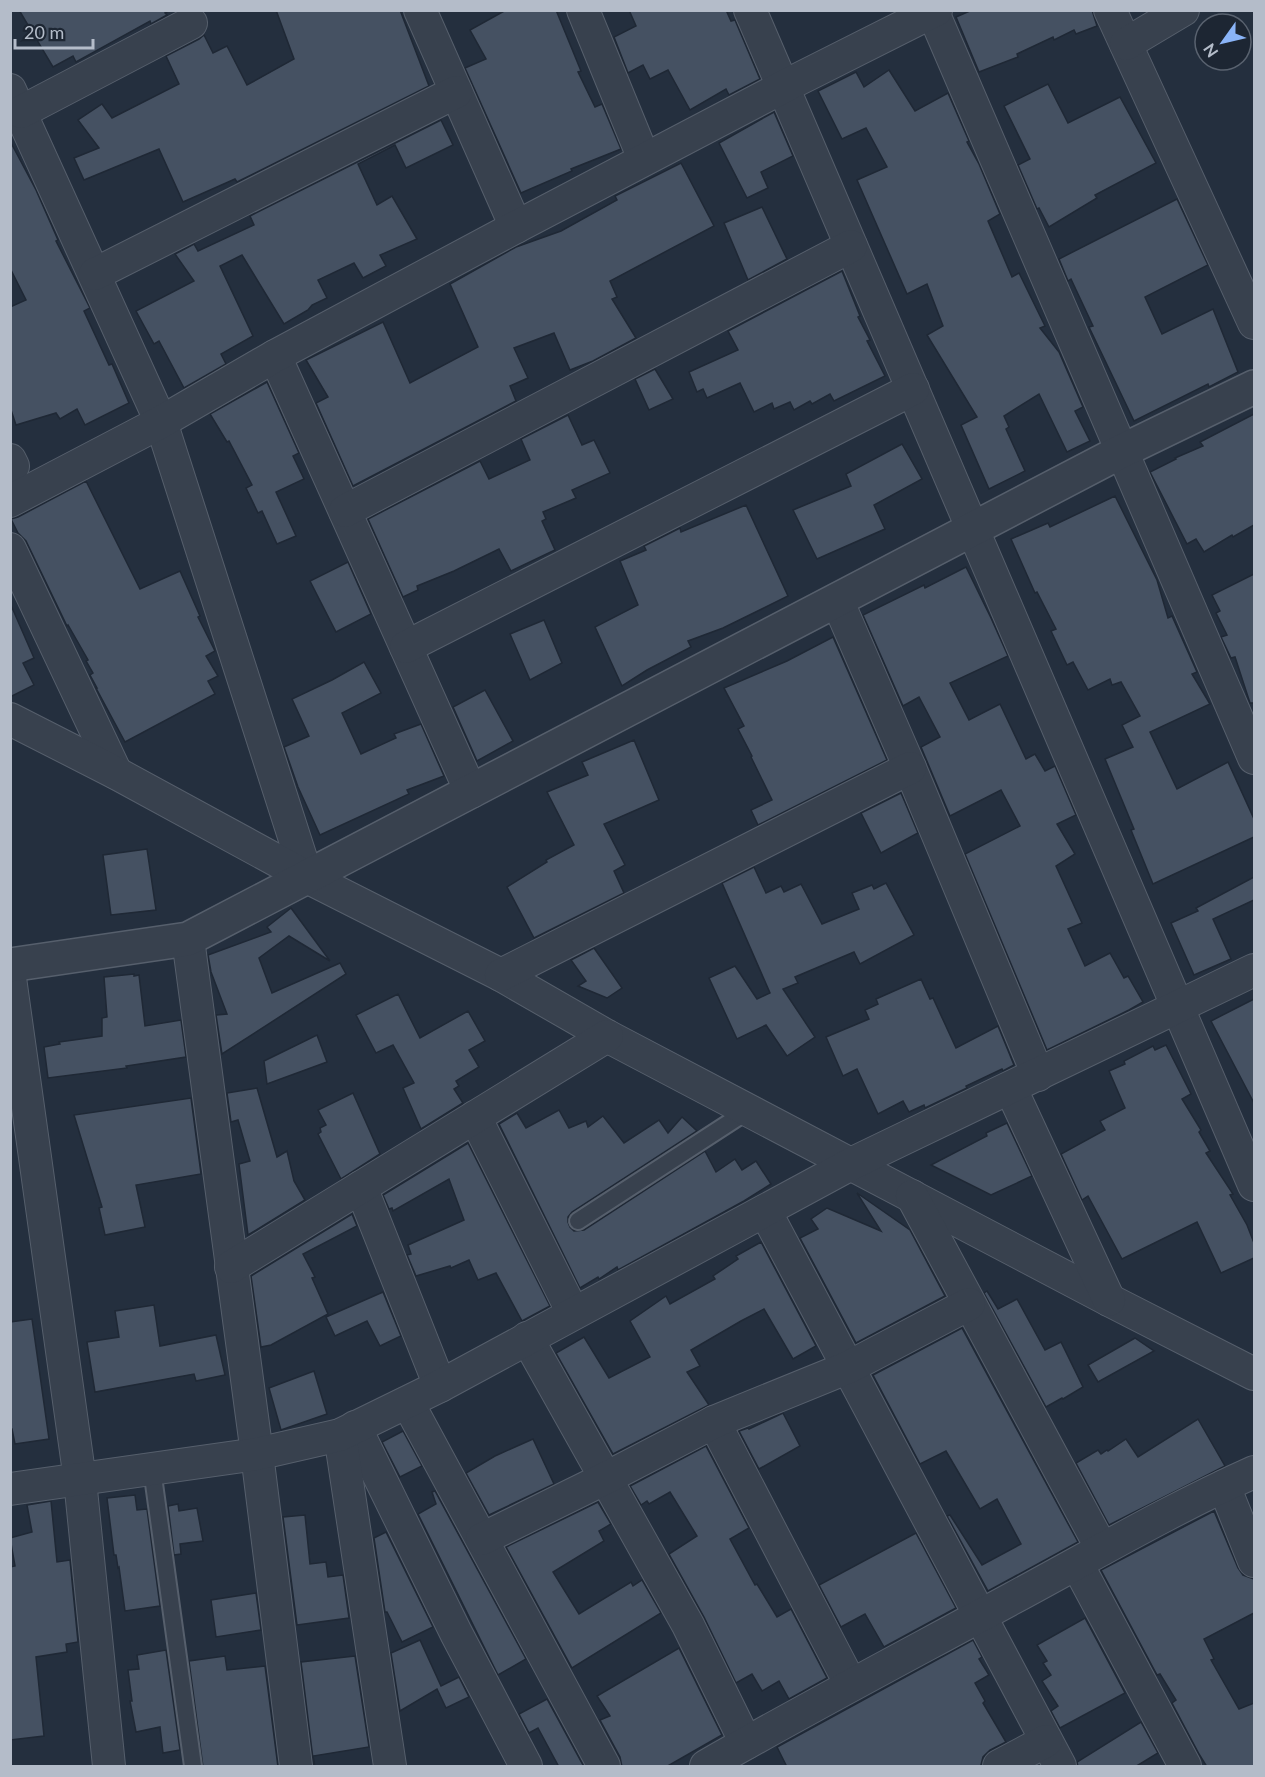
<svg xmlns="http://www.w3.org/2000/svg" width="1265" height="1777" font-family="Lato,sans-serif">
	<rect width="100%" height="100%" fill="#242f3e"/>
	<!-- building -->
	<g fill="#455162" stroke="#1f2835" stroke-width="1.5">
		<path d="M19,10h151l-5,3 2,2 -16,9 -1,-3 -74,41 -3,-6 -20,11z"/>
		<path d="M276,10h124l29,76 -192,96 -2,-3 -52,23 -24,-53 -75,31 -10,-22 25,-10 -21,-28 24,-16 10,14 67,-34 -13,-28 33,-17 5,-4 9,18 14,-7 20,39 47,-26z"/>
		<path d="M506,10h50l25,61 -3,1 17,35 7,-3 19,45 -50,20 1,2 -51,22 -56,-125 21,-9 -16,-29z"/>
		<path d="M629,10h97l5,11 4,-1 25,59 -31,16 -3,-6 -36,21 -22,-40 -18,9 -7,-14 -15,8 -14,-36 22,-11z"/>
		<path d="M972,10h120l5,16 -21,8 -2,-4 -20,10 -1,-3 -36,17 1,3 -39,15 -23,-55z"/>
		<path d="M889,70l26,41 33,-18 21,48 -2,1 12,22 21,50 -12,7 24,56 7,-4 26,53 -5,2 19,24 24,55 -8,4 15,30 -23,11 -28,-58 -35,22 5,11 -3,2 19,42 -36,18 -28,-64 16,-8 -50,-82 16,-9 -16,-42 -20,10 -50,-114 30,-13 -21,-39 -24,11 -24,-48 38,-19 8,15z"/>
		<path d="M1048,84l20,39 52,-26 36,66 -61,32 2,3 -48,29 -10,-19 -2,1 -19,-44 12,-6 -26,-53z"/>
		<path d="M774,112l19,44 -32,16 7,16 -21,10 -28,-55z"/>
		<path d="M441,120l12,25 -47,23 -11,-23 -37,19 19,41 15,-9 25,43 -37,16 6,11 -23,12 -9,-15 -36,17 9,18 -15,7 -4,5 -24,14 -42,-69 -22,11 33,70 -32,18 5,10 -42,24 -25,-47 -5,3 -18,-33 58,-30 -19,-27 19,-10 4,7 56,-26 -4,-9z"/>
		<path d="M10,141l26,49 22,50 -2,1 34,67 -6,3 25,54 3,-1 17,39 -44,22 -8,-16 -17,10 -4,-6 -40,12 -6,-18v-100l16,-7 -16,-32z"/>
		<path d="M681,163l33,63 -104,55 7,16 -5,2 24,39 -43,23 -23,9 -16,-37 -40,15 14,30 -18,8 6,15 -163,85 -37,-83 12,-6 -22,-37 77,-38 27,61 68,-36 -28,-63 66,-37 45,-16 56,-31 -2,-4z"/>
		<path d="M1177,199l31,66 -63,32 17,37 51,-25 25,63 -29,15 -1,-3 -74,37 -45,-94 4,-1 -22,-47 -3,2 -9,-22z"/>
		<path d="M762,207l25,52 -39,21 -24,-57z"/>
		<path d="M842,271l18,45 -2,1 12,23 -3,1 18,35 -51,25 -4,-7 -18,10 -2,-3 -16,9 -4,-8 -16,7 -2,-6 -18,9 -14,-29 -33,15 -4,-9 -6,3 -8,-20 49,-22 -10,-19z"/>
		<path d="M655,369l18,30 -24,11 -14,-31z"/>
		<path d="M267,382l32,71 -6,3 11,23 -28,13 20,44 -19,8 -15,-33 -4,2 -12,-25 6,-3 -23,-44 -2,1 -17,-28z"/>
		<path d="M1254,414v111l-21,12 -1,-2 -28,17 -8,-13 -9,5 -37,-72 26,-13 -1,-1 28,-12 -3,-4z"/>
		<path d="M568,415l14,30 12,-5 16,33 -38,17 4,8 -33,14 3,7 -4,2 13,29 -44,21 -12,-22 -45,22 -37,15 1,4 -15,7 -35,-78 112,-58 9,18 41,-19 -9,-21z"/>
		<path d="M902,444l20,35 -48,26 11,24 -68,30 -24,-49 58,-24 -5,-12z"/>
		<path d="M86,481l54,108 40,-18 20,45 -2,1 17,34 -9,5 12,20 -10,5 7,13 -90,48 -29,-54h1l-7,-13 3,-2 -7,-12 2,-1 -20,-35 -1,1 -41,-85 -8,-8 -7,-14 7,-2z"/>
		<path d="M1115,496l42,84 11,38 4,-2 25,56 -5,2 18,30 -60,28 27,57 51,-27 26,57v18l-101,47 -22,-54 3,-1 -29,-70 28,-12 -11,-22 18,-9 -19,-34 -9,3 -2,-6 -22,11 -15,-28 -6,3 -16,-34 5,-2 -19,-37 -2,1 -24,-54 37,-16 2,4z"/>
		<path d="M746,505l42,91 -65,32 -35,13 3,6 -44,23 -25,16 -27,-59 43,-22 -18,-44 26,-11 -2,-4 36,-18 1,4z"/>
		<path d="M348,562l23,52 -35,18 -26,-51z"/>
		<path d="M966,567l25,51 17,38 -58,27 19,37 31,-16 26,55 9,-5 10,17 10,-5 21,49 -19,9 18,30 -19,12 26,57 -14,6 17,37 25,-13 14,25 4,-2 15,26 -14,8 -82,40 -82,-196 55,-28 -19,-36 -51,26 -29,-69 19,-10 -21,-40 -16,9 -40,-91 61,-30 1,3z"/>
		<path d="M1254,574v129h-4l-15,-46 -4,1 -10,-21 6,-2 -11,-22 4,-2 -8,-16z"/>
		<path d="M10,603l24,55 -11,5 11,22 -24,12z"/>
		<path d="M544,620l18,43 -32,17 -20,-46z"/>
		<path d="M833,637l54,123 -129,65 -7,-15 21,-10 -21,-43 1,-1 -14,-27 6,-3 -20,-38 63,-27z"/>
		<path d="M364,662l17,31 -39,20 19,41 35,-16 -2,-4 27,-10 23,52 -37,14 2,4 -89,41 -22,-48 -14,-40 25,-11 -17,-37 40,-19z"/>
		<path d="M485,690l28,51 -36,20 -24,-54z"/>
		<path d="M634,740l25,60 -55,24 21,41 -11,6 10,22 -90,45 -27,-51 40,-25 -1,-2 28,-15 -27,-53 41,-17 -6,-13z"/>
		<path d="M901,793l17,40 -37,20 -20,-40z"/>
		<path d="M147,849l9,61 -45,5 -8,-60z"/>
		<path d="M754,867l12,26 15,-7 3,6 17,-8 21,40 37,-15 -7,-16 20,-8 2,4 12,-6 28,52 -54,29 -6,-12 -59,25 3,6 -15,6 32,48 -28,19 -21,-31 -29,14 -28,-61 26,-12 22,33 13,-6 -48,-110z"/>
		<path d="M1254,877v23l-41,19 18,40 -37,16 -23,-52 27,-12 -2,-3z"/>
		<path d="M291,908l39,53 -41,-25 -30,22 13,35 68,-30 6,11 -124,80 -6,-39 11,-1 -16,-42 -3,-17 63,-23 -4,-5z"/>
		<path d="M594,948l28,40 -15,10 -29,-12 8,-5 -15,-21z"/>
		<path d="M134,974v2l5,-1 6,51 36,-6 5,37 -60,9 1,2 -79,10 -4,-31 16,-3 -1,-2 43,-6v-18l5,-1 -3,-40z"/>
		<path d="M921,979l9,20 3,-1 23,50 42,-22 16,39 -11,6 -1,-2 -36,17 1,2 -42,20 -1,-3 -15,7 -6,-11 -25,13 -21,-45 -14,7 -17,-39 43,-18 -4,-9 13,-6 -2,-5z"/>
		<path d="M398,994l22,44 48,-27 17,30 -16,9 10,17 -23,14 3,5 -5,3 9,14 -42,26 -18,-41 11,-5 -21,-38 -17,8 -20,-38z"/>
		<path d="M1254,999v104l-43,-82z"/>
		<path d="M317,1035l10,27 -60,22 -3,-23z"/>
		<path d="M1166,1045l25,49 -9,5 19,31 -2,2 11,19 -4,2 27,41 -3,1 17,30 7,18v15l-33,15 -24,-51 -75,37 -34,-63 -6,4 -21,-46 44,-24 -5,-9 25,-13 -16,-37 16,-7 -1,-3 29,-15 2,4z"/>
		<path d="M257,1088l20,69 10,-6 7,30 11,19 -57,35 -9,-71 11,-3 -12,-41 -7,2 -4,-29z"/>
		<path d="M353,1093l27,61 -39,25 -23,-45 3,-2 -1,-4 6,-3 -8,-15z"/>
		<path d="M191,1098l10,76 -65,11 9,42 -40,8 -6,-27 3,-1 -28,-92z"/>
		<path d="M559,1110l10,18 17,-7 2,6 15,-11 21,27 35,-23 9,13 14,-16 15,14 -125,81 -4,5v5l2,5 4,4 10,-1 121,-79 11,21 19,-13 7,11 14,-9 15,23 -27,17 -126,69 -1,-3 -18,12 -1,-2 -18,11 -81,-164 18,-11 9,15z"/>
		<path d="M1007,1123l25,53 -41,19 -60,-30 56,-29 -1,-3z"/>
		<path d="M468,1143l82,163 -28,15 -26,-48 -18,7 -9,-20 -18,8 -1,-2 -34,10 -9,-21 4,-1 -3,-9 56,-25 -15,-41 -56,32 -1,-3 -3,1 -6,-14z"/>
		<path d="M857,1193l53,37 35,66 -89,47 -56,-105 18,-9 -7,-10 16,-11 54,23z"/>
		<path d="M352,1214l5,12 -54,28 12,23 -3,1 16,36 -57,31 -10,2 -10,-71z"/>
		<path d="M761,1242l55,104 -23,13 -29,-50 -23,12 -50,29 9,16 -13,6 22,33 -96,49 -57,-101 28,-16 25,41 41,-21 -20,-36 36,-25 4,8 45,-25 -2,-3 25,-17 -2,-3z"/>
		<path d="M987,1291l11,18 19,-10 28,51 16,-8 22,45 -20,12 -1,-1 -16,9 -62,-114z"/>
		<path d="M383,1292l18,44 -21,10 -13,-25 -32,15 -9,-19z"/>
		<path d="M154,1305l6,41 56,-11 9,40 -29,6 -2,-7 -99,18 -8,-50 32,-5 -4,-26z"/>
		<path d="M32,1319l17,120 -34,5 -3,-15h-2v-107z"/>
		<path d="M962,1328l116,214 -90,49 -41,-75 3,-1 32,50 39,-21 -24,-45 -17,10 -34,-58 -26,13 -47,-89z"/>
		<path d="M1135,1338l19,13 -56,31 -10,-17z"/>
		<path d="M314,1371l13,43 -46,16 -12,-42z"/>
		<path d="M783,1413l17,33 -41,23 -20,-38 9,-3 1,1z"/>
		<path d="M1198,1419l27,47 -116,59 -33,-62 22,-13 3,4 6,-4 1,1 18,-12 12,18z"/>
		<path d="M403,1431l19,35 -22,11 -18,-35z"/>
		<path d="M533,1439l21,45 -65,31 -23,-42 29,-17z"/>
		<path d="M706,1446l43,82 -19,11 25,46 2,-1 20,33 14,-8 36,69 -38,21 -10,-18 -17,10 -10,-17 -16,9 -32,-66 -35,-63 28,-18 -27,-44 -21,12 -2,-3 -6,4 -11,-19z"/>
		<path d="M435,1491l91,168 -28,16 -80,-161 18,-10 -4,-12z"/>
		<path d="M135,1495l2,15 10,-1 13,97 -35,5 -6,-44 -1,1 -2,-13h-2l-7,-57z"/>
		<path d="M51,1501l6,61 13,-2 8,82 -12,2 1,8 -31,5 8,79 -34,4v-173l5,-1 -5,-28 22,-6 -5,-27z"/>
		<path d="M598,1502l13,22 -12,7 5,10 -51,31 26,42 52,-32 2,4 9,-6 19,33 -89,55 -66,-121z"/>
		<path d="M178,1504l1,7 18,-3 6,33 -23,3 1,10 -7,1 -6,-49z"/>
		<path d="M1214,1511l24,57 5,7 11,4v34l-50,26 10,20 -3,1 28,49 15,-6v64h-47l-8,-13 -27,-51 4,-3 -16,-26 -3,1 -56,-105z"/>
		<path d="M305,1515l5,49 16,-2 2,15 15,-2 6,43 -52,7 -14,-108z"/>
		<path d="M386,1532l47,95 -31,15 -15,-30h-2l-11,-74z"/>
		<path d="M916,1533l40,75 -72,39 -19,-33 -24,13 -22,-42z"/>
		<path d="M256,1593l5,37 -45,7 -5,-37z"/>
		<path d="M1085,1618l40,75 -65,35 -9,-17 7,-5 -16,-25 9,-6 -8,-12 4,-2 -10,-16z"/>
		<path d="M420,1640l21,46 18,-9 10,20 -23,11 -9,-19 -37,22 -9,-58z"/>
		<path d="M973,1640l9,17 -3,2 10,16 -14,8 10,18 -2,2 23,39 -16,8 -7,7 -2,8 -3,2h-191l-10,-20z"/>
		<path d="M679,1648l43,87 -56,32h-44l-2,-10 -20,-37 10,-4 -13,-20z"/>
		<path d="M166,1650l14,100 -17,3 -3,-26 -24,5 -6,-31h2l-4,-31 11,-1 -2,-14z"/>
		<path d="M225,1656l2,14 38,-4 13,101h-75l-14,-106z"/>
		<path d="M355,1656l14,91 -56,9 2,11h-1l-13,-105z"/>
		<path d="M547,1699l37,68h-25l-21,-39 -9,5 -10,-19z"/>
		<path d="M1141,1722l17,31 -23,14h-57l-1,-5z"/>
	</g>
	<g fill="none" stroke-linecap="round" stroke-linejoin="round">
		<defs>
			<g id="service">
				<path d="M578,1221l171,-111"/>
				<path d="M152,1469l41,297"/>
			</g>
			<g id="minor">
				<path d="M420,10l96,217"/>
				<path d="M583,10l61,149"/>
				<path d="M750,10l504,1175"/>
				<path d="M932,10l322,748"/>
				<path d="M1110,10l144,313"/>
				<path d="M1126,44l57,-34"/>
				<path d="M10,90l151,332 146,455"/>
				<path d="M21,112l170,-89"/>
				<path d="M95,274l361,-182"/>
				<path d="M275,356l196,436"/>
				<path d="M10,460l3,6 -3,6"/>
				<path d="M10,501l151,-79 114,-66 241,-129 267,-140 153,-77"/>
				<path d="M345,511l506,-265"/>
				<path d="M10,549l106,224"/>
				<path d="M837,600l73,168 128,307"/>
				<path d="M406,647l507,-258"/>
				<path d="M10,719l106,54 191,104 194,98 106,61 502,264 145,74"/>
				<path d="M188,939l69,515 39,312"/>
				<path d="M501,975l409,-207"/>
				<path d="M10,978l70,502 29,286"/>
				<path d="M1011,1089l98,211"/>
				<path d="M475,1117l98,196"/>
				<path d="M361,1187l79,199"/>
				<path d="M912,1196l190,353"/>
				<path d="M765,1211l295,555"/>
				<path d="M231,1267l376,-231"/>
				<path d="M527,1338l161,287 58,118"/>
				<path d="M408,1403l196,363"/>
				<path d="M714,1422l137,263"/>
				<path d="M355,1427l101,206 70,133"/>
				<path d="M340,1435l50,331"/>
				<path d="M1224,1486l30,75"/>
				<path d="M10,1489l247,-35 83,-19 100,-49 411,-222 403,-194"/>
				<path d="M482,1539l124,-61 108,-56 135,-55 120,-63"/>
				<path d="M1077,1564l108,202"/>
				<path d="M706,1766c101,-58 204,-112 307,-168 80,-43 158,-89 241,-126"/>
				<path d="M999,1766l47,-25"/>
			</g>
			<path id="tertiary" d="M10,965l178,-26 934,-488 132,-64"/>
		</defs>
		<!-- service casing -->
		<use href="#service" stroke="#565f6c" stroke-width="20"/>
		<!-- minor casing -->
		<use href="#minor" stroke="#565f6c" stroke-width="34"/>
		<!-- tertiary casing -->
		<use href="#tertiary" stroke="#565f6c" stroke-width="36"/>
		<!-- service -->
		<use href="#service" stroke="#38414e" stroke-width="16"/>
		<!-- minor -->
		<use href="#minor" stroke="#38414e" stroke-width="32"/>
		<!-- tertiary -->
		<use href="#tertiary" stroke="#38414e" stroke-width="33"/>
	</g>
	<!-- border -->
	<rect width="1265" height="1777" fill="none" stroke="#b4bcc9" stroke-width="24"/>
	<!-- north arrow -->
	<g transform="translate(1223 42) rotate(236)"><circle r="28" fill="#1d2633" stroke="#59626f" stroke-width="1.5"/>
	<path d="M0-4.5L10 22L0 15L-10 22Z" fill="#8ab4f8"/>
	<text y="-9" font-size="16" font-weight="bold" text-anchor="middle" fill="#b4bcc9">N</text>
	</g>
	<!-- scale -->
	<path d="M15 39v9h78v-9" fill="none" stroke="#b4bcc9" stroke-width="3"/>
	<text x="24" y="39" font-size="18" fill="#b4bcc9" stroke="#1d2633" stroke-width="4.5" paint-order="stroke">20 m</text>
</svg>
